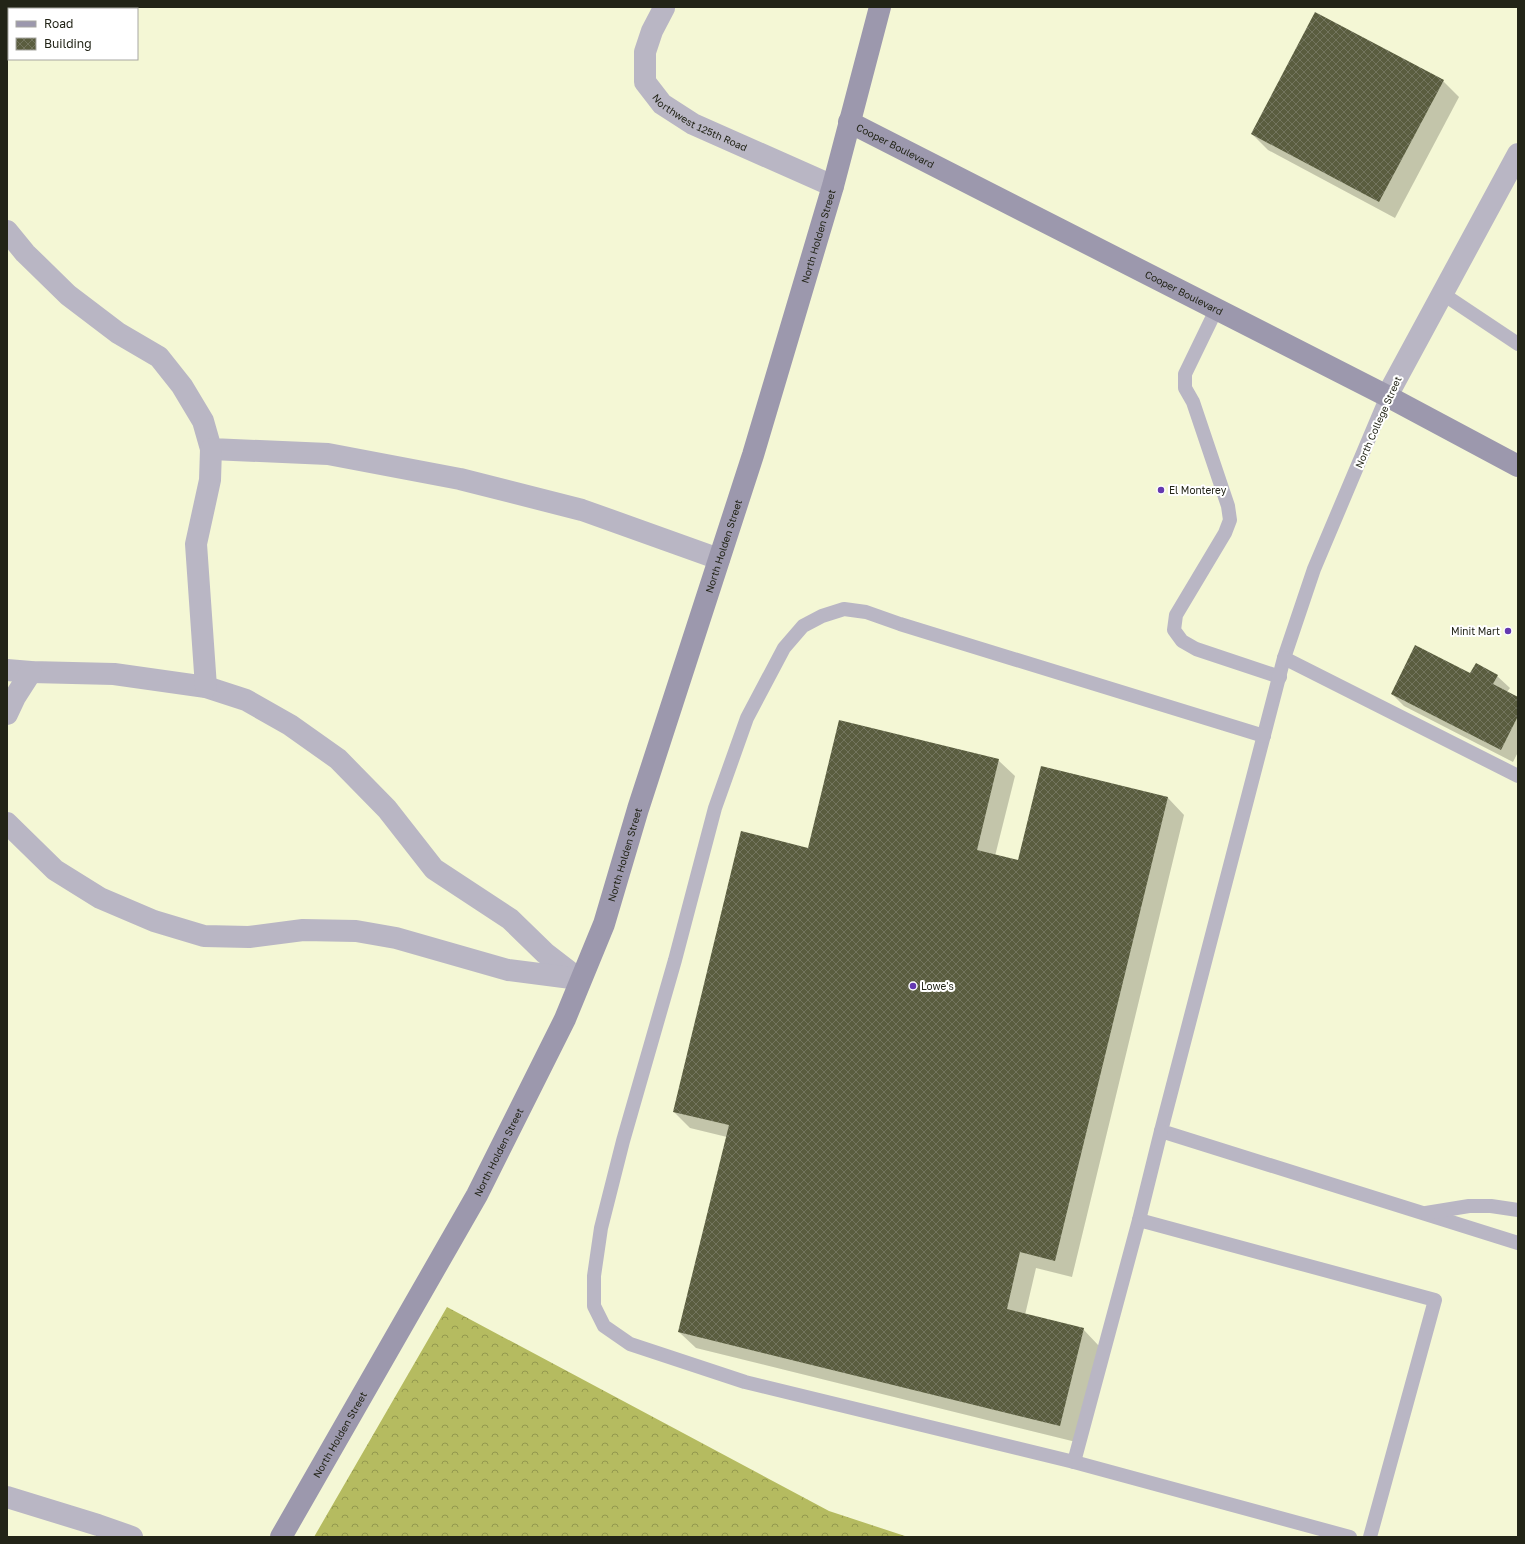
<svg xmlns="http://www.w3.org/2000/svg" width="1525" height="1544" font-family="'Golos Text',sans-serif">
	<defs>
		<pattern id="forest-crowns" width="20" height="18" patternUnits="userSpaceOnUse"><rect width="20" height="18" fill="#b5bb60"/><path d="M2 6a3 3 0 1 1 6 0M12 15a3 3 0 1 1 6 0" fill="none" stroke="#93984e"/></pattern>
		<pattern id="building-cross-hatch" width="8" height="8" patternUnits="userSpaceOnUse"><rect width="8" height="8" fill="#5a5d3f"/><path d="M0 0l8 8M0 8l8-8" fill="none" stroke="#73755e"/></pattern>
	</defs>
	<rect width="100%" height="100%" fill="#f4f7d5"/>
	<!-- forest -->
	<path fill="url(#forest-crowns)" d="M447,1307l382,204 79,26h-594z"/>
	<!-- shadow -->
	<g fill="#0003">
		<path d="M1443,81l16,16 -64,121 -127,-68 -16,-16z"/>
		<path d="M1471,675l26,1 13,12 -3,4 11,6v54l-5,10 -109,-56 -12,-12z"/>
		<path d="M998,760l17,16 -20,80 24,5 149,-63 16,17 -112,462 -36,-9 -11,47 58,14 16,17 -23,96 -380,-94 -17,-16 48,-195 -37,-9 -16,-16 134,-263z"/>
	</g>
	<!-- building -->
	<g fill="url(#building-cross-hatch)">
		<path d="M1315,12l129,68 -65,122 -128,-68z"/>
		<path d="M1415,645l55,28 6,-10 22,12 -5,9 25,13v19l-17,34 -110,-56z"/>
		<path d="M839,720l160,39 -22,91 41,10 23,-94 127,31 -113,464 -35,-9 -13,57 77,19 -24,98 -382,-94 51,-207 -56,-13 68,-281 67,17z"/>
	</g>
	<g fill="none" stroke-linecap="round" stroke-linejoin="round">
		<!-- lane -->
		<g stroke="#b9b6c4" stroke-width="14">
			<path d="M1443,294l75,50"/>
			<path d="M1216,310l-31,64v14l8,14 35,104 2,14 -5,13 -49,82 -2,15 8,11 14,8 84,28"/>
			<path d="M1387,396l-73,173 -30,89 -123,473 357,112"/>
			<path d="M1284,658l234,118"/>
			<path d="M1264,736l-364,-112 -34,-12 -22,-3 -22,7 -19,10 -19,22 -37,70 -32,90 -40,152 -52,181 -22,87 -7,48v30l10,20 26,18 115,38 329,80 276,75"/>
			<path d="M1426,1213l43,-7h22l27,4"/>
			<path d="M1139,1220l22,-89"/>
			<path d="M1074,1462l65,-242 296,80 -65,237"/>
		</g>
		<!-- street -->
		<g stroke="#b9b6c4" stroke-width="22">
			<path id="s1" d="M664,8l-12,23 -7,21v30l17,22 31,20 140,62"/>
			<path d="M7,231l18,22 43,42 50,38 41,24 23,29 21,35 8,28 117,5 132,25 122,31 137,49"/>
			<path d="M1387,396l131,-242"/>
			<path d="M7,670l24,2 83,2 92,13 40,13 44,25 48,34 49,50 47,60 76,50 35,34 35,27"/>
			<path d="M206,687l-10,-143 14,-64 1,-31"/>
			<path d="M7,714l8,-17 16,-25"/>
			<path d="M7,823l48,47 45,28 54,23 50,15 45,1 54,-7 53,1 40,7 112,32 71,9"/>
			<path d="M7,1497l91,28 34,12"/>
		</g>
		<!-- secondary -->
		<g stroke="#9c98ad" stroke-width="22">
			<path id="s2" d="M849,122l538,274 131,70"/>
			<path id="s3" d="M281,1537l196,-342 88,-176 39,-95 34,-115 115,-354 80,-269 47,-179"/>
		</g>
	</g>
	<!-- markers -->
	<g fill="#6439b0" stroke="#fff" stroke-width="1.5">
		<circle cx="1161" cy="490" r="4"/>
		<circle cx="1508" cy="631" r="4"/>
		<circle cx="913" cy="986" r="4"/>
	</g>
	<g text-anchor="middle" stroke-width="4" stroke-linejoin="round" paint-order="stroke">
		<!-- street labels -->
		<g font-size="10" fill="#222417" stroke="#fff">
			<text dy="4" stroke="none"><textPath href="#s1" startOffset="148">Northwest 125th Road</textPath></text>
			<text dy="4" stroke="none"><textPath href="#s2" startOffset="52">Cooper Boulevard</textPath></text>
			<text dy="4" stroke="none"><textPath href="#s3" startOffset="1414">North Holden Street</textPath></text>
			<text dy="4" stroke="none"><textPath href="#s2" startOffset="376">Cooper Boulevard</textPath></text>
			<text transform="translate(1378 422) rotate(-66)" y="4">North College Street</text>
			<text dy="4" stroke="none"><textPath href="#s3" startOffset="1090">North Holden Street</textPath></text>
			<text dy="4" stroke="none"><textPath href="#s3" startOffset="766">North Holden Street</textPath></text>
			<text dy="4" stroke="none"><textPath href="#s3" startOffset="442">North Holden Street</textPath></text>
			<text dy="4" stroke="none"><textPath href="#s3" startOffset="118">North Holden Street</textPath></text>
		</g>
		<!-- poi labels -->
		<g font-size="10" fill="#222417" stroke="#fff" text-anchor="start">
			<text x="1169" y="494">El Monterey</text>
			<text x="1500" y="635" text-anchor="end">Minit Mart</text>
			<text x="921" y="990">Lowe's</text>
		</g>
	</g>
	<!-- border -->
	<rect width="1525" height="1544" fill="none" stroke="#222417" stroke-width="16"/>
	<!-- legend -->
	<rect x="8" y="8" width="130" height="52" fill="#ffffff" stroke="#a7a7a2"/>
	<rect x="16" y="21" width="20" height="6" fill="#9c98ad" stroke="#a7a7a2"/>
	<text x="44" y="28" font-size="12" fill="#222417">Road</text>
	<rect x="16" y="38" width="20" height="12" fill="url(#building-cross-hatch)" stroke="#a7a7a2"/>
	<text x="44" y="48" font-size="12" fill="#222417">Building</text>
</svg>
